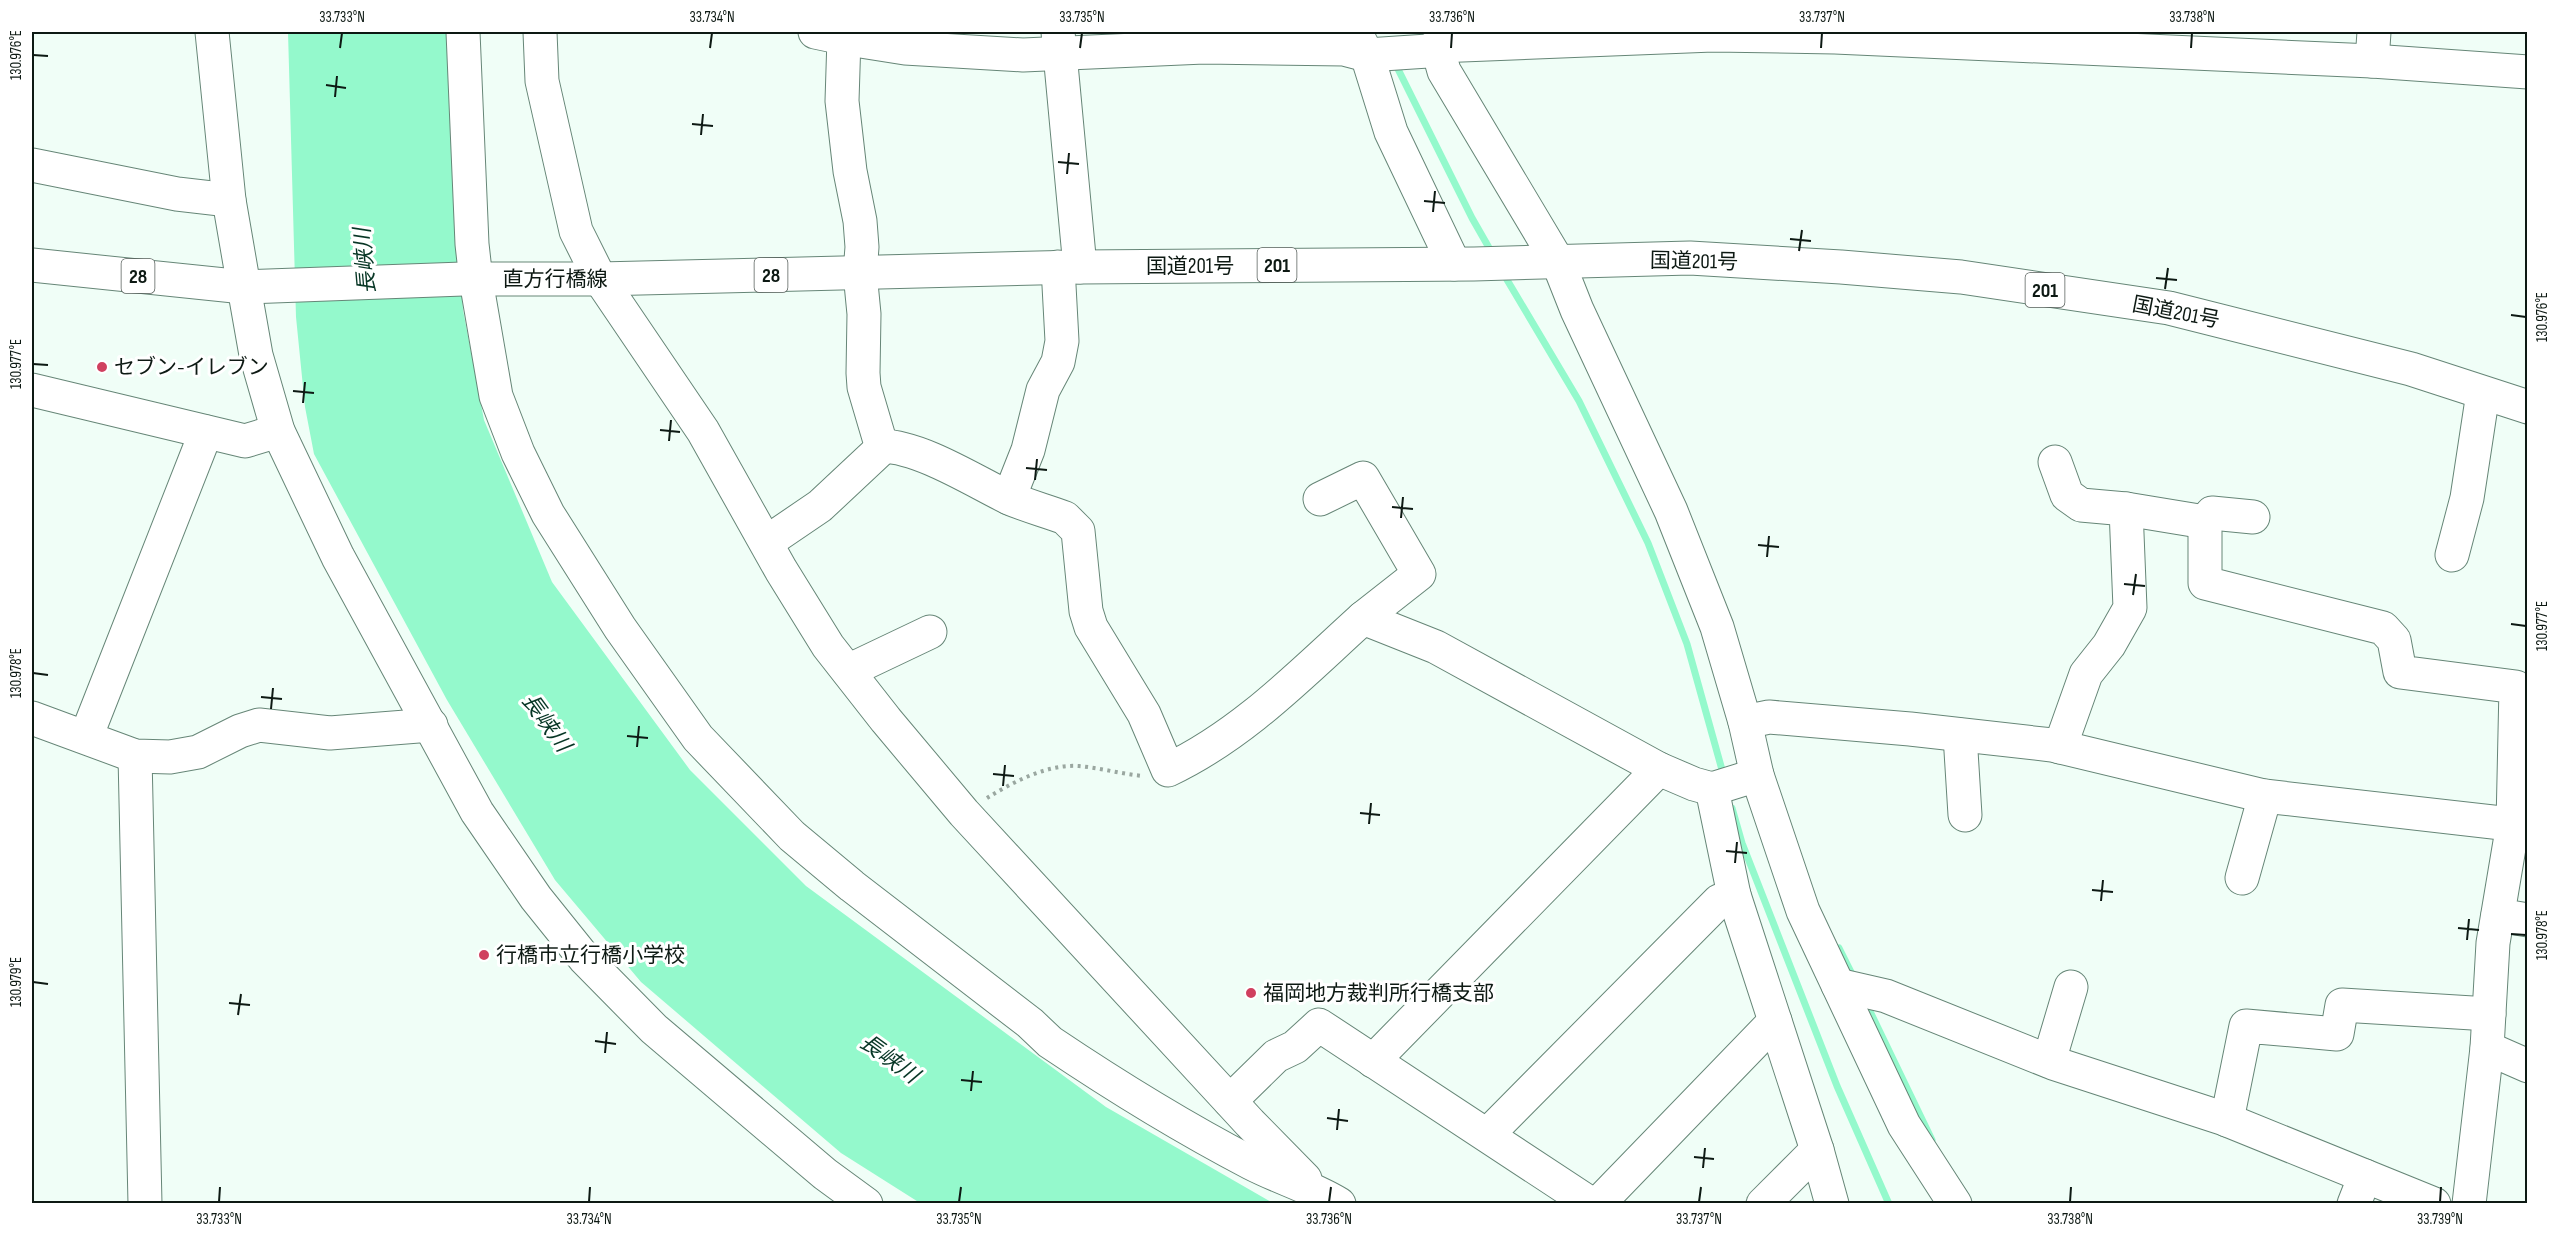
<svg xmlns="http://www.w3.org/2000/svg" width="2559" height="1235" font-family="'Sofia Sans Condensed','Noto Sans JP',sans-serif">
	<rect width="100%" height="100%" fill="#f0fef7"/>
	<!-- water -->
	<path fill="#94f9cc" d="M288,32h158l17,278 21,110 68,162 138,188 116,116 300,221 167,96h-353l-79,-50 -200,-171 -86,-102 -108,-180 -133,-246 -9,-47 -9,-90z"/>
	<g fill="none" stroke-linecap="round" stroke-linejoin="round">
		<!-- stream -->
		<g stroke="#94f9cc" stroke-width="7">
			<path d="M1395,63l77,155 20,35"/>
			<path d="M1503,273l76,128 69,142 39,101 37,133"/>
			<path d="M1732,808l10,35 95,243 52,118"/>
			<path d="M1839,948l15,30"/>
			<path d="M1865,1001l67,139"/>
		</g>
		<defs>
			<g id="minor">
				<path d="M212,32l17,168 15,87 12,68 22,76 60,126 139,255 59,86 49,61 69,70 171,145 41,30"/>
				<path d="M463,32l9,212 4,36 20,116 22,57 30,61 72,114 78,110 94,98 60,50 178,137 20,19c64,43 132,85 201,121 29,15 60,24 88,41"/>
				<path d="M540,32l2,49 34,150 24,48 103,152 78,139 47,76 58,74 78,93 286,310 55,56"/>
				<path d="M815,32l33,7 57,9 118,7 181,-8 140,2 23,6 61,-4 9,-5 276,-11 122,2 537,24 156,11"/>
				<path d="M1358,37l9,18 24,77 63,132"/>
				<path d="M1437,46l7,25 114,191 19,48 94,201 46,116 28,95 12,53 46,136 101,214 51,79"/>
				<path d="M2372,61l2,-29"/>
				<path d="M32,165l145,29 52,6"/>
				<path d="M32,390l213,51 33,-10"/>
				<path d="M882,446c39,1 92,35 127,52 18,8 38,13 56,20l13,13 8,80 5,16 53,87 24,56c76,-36 134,-97 195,-152l73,29 223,122 35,15 18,5 45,-14"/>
				<path d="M2055,462l12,33 14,10 45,4 4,99 -21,37 -23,29 -26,73"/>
				<path d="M1009,498l19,-48 15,-60 15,-28 4,-21 -4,-74"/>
				<path d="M1320,499l43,-21 56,96 -56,44"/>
				<path d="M2126,509l79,13 7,-9 41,4"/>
				<path d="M2205,522v61l178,45 11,12 6,32 116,15 -3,137 -20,119 -6,105 -18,156"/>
				<path d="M767,542l53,-36 62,-58 -18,-61 -1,-14 1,-59 -4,-41 2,-26 -2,-26 -10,-50 -8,-70 2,-63"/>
				<path d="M2452,555l15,-57 16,-105"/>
				<path d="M848,671l82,-39"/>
				<path d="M32,718l103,38 35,1 28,-5 42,-21 19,-6 71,8 101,-8"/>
				<path d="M1745,722l24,-5 141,12 142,16 212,51 264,30"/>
				<path d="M1960,735l5,80"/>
				<path d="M86,737l120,-305"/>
				<path d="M135,756l10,448"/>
				<path d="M1712,789l22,106 83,255 15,54"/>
				<path d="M2242,878l23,-82"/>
				<path d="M2498,915l30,5"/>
				<path d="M1838,985l48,11 167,67 169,55 212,86"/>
				<path d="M2487,1048l41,18"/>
				<path d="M1373,1061l286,-292"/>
				<path d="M2049,1061l22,-74"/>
				<path d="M1230,1101l46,-45 19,-9 24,-22 272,179"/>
				<path d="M2227,1120l19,-94 91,8 5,-29 147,9"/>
				<path d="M1488,1134l231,-233 15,-6"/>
				<path d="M1598,1204l177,-183"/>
				<path d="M1763,1204l54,-54"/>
				<path d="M2354,1204l11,-28"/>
			</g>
			<path id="major" d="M32,265l212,22 219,-8h137l480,-12"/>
			<path id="highway" d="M1058,32l22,235 394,-3 216,-6 151,9 120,10 208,31 242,61 117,38"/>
		</defs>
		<!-- minor casing -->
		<use href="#minor" stroke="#668677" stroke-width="35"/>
		<!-- major casing -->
		<use href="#major" stroke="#668677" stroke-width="35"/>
		<!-- highway casing -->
		<use href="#highway" stroke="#668677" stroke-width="35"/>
		<!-- path -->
		<path stroke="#9aa7a0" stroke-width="4" stroke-dasharray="3 4.5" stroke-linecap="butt" d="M987,798c26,-16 60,-34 92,-32 21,2 43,8 64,10"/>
		<!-- minor -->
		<use href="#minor" stroke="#fff" stroke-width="33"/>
		<!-- major -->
		<use href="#major" stroke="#fff" stroke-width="33"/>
		<!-- highway -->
		<use href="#highway" stroke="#fff" stroke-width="33"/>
	</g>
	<!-- ticks -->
	<path fill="none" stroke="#0d1913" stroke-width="2" d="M340,48l2,-15M710,48l2,-15M1080,48l2,-15M1451,48l1,-15M1821,48l1,-15M2191,48l1,-15M33,55l15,1M326,85l20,3M335,97l2,-21M692,124l21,2M701,135l2,-21M1058,162l21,2M1067,174l2,-21M1424,201l21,2M1433,212l2,-21M1790,239l21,2M1799,251l3,-21M2156,278l21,2M2165,289l3,-21M2511,315l15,2M33,364l15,1M293,391l21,2M303,403l2,-21M660,430l20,2M669,441l2,-21M1026,468l21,2M1035,480l2,-21M1392,507l21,2M1401,518l2,-21M1758,545l21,2M1767,557l2,-21M2124,584l21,2M2133,595l3,-21M2511,624l15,2M33,673l15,2M261,697l21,2M271,709l2,-21M627,736l21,2M637,747l2,-21M993,774l21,2M1003,786l2,-21M1360,813l20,2M1369,824l2,-21M1726,851l21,2M1735,863l2,-21M2092,890l21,2M2101,901l2,-21M2458,928l21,2M2511,934l15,1M2467,940l2,-21M33,982l15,2M229,1003l21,2M238,1015l3,-21M595,1041l21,3M605,1053l2,-21M961,1080l21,2M971,1091l2,-20M1327,1118l21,3M1337,1130l2,-21M1694,1157l20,2M1703,1168l2,-20M219,1202l1,-15M589,1202l1,-15M959,1202l2,-15M1329,1202l2,-15M1699,1202l2,-15M2070,1202l1,-15M2440,1202l1,-15"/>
	<!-- markers -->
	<g fill="#d0405f" stroke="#fff" stroke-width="2">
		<circle cx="102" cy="367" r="6"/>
		<circle cx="484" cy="955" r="6"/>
		<circle cx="1251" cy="993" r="6"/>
	</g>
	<g text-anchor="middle" stroke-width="6" stroke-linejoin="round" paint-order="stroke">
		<!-- shield labels -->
		<g fill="#fff" stroke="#565e5a" stroke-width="1.5">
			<rect x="1257.5" y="248" width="39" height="34" rx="4.5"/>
			<rect x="754.5" y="258" width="33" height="34" rx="4.5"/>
			<rect x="121.5" y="259" width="33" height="34" rx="4.5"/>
			<rect x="2025.5" y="273" width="39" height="34" rx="4.5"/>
		</g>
		<g font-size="20" font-weight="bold" fill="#0d1913">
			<text x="1277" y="272">201</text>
			<text x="771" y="282">28</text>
			<text x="138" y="283">28</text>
			<text x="2045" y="297">201</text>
		</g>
		<!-- street labels -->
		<g font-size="21" fill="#0d1913" stroke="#fff">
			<text transform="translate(1694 261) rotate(1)" y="7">国道201号</text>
			<text x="1190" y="273">国道201号</text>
			<text x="555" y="286">直方行橋線</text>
			<text transform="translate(2176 312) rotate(11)" y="7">国道201号</text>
		</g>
		<!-- poi labels -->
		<g font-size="21" fill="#0d1913" stroke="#fff" text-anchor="start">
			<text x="114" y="374">セブン-イレブン</text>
			<text x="496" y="962">行橋市立行橋小学校</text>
			<text x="1263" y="1000">福岡地方裁判所行橋支部</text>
		</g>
		<!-- water labels -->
		<g font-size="22" font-style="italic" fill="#073625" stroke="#fff">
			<text transform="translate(364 261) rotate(-95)" y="8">長峡川</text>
			<text transform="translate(547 722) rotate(54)" y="8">長峡川</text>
			<text transform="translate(890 1058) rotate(36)" y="8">長峡川</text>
		</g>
	</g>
	<!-- border -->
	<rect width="2559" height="1235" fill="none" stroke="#ffffff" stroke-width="66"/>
	<rect x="33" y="33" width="2493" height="1169" fill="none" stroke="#0d1913" stroke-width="2"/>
	<g font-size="15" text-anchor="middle" fill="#0d1913">
		<text x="342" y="22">33.733°N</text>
		<text x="712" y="22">33.734°N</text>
		<text x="1082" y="22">33.735°N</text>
		<text x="1452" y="22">33.736°N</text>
		<text x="1822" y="22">33.737°N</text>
		<text x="2192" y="22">33.738°N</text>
		<text transform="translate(16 55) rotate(-90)" y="5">130.976°E</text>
		<text transform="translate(2542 317) rotate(-90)" y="5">130.976°E</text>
		<text transform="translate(16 364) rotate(-90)" y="5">130.977°E</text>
		<text transform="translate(2542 626) rotate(-90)" y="5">130.977°E</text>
		<text transform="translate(16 673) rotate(-90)" y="5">130.978°E</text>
		<text transform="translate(2542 935) rotate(-90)" y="5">130.978°E</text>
		<text transform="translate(16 982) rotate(-90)" y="5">130.979°E</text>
		<text x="219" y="1224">33.733°N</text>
		<text x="589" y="1224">33.734°N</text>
		<text x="959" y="1224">33.735°N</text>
		<text x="1329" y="1224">33.736°N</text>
		<text x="1699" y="1224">33.737°N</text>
		<text x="2070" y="1224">33.738°N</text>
		<text x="2440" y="1224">33.739°N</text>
	</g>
</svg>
